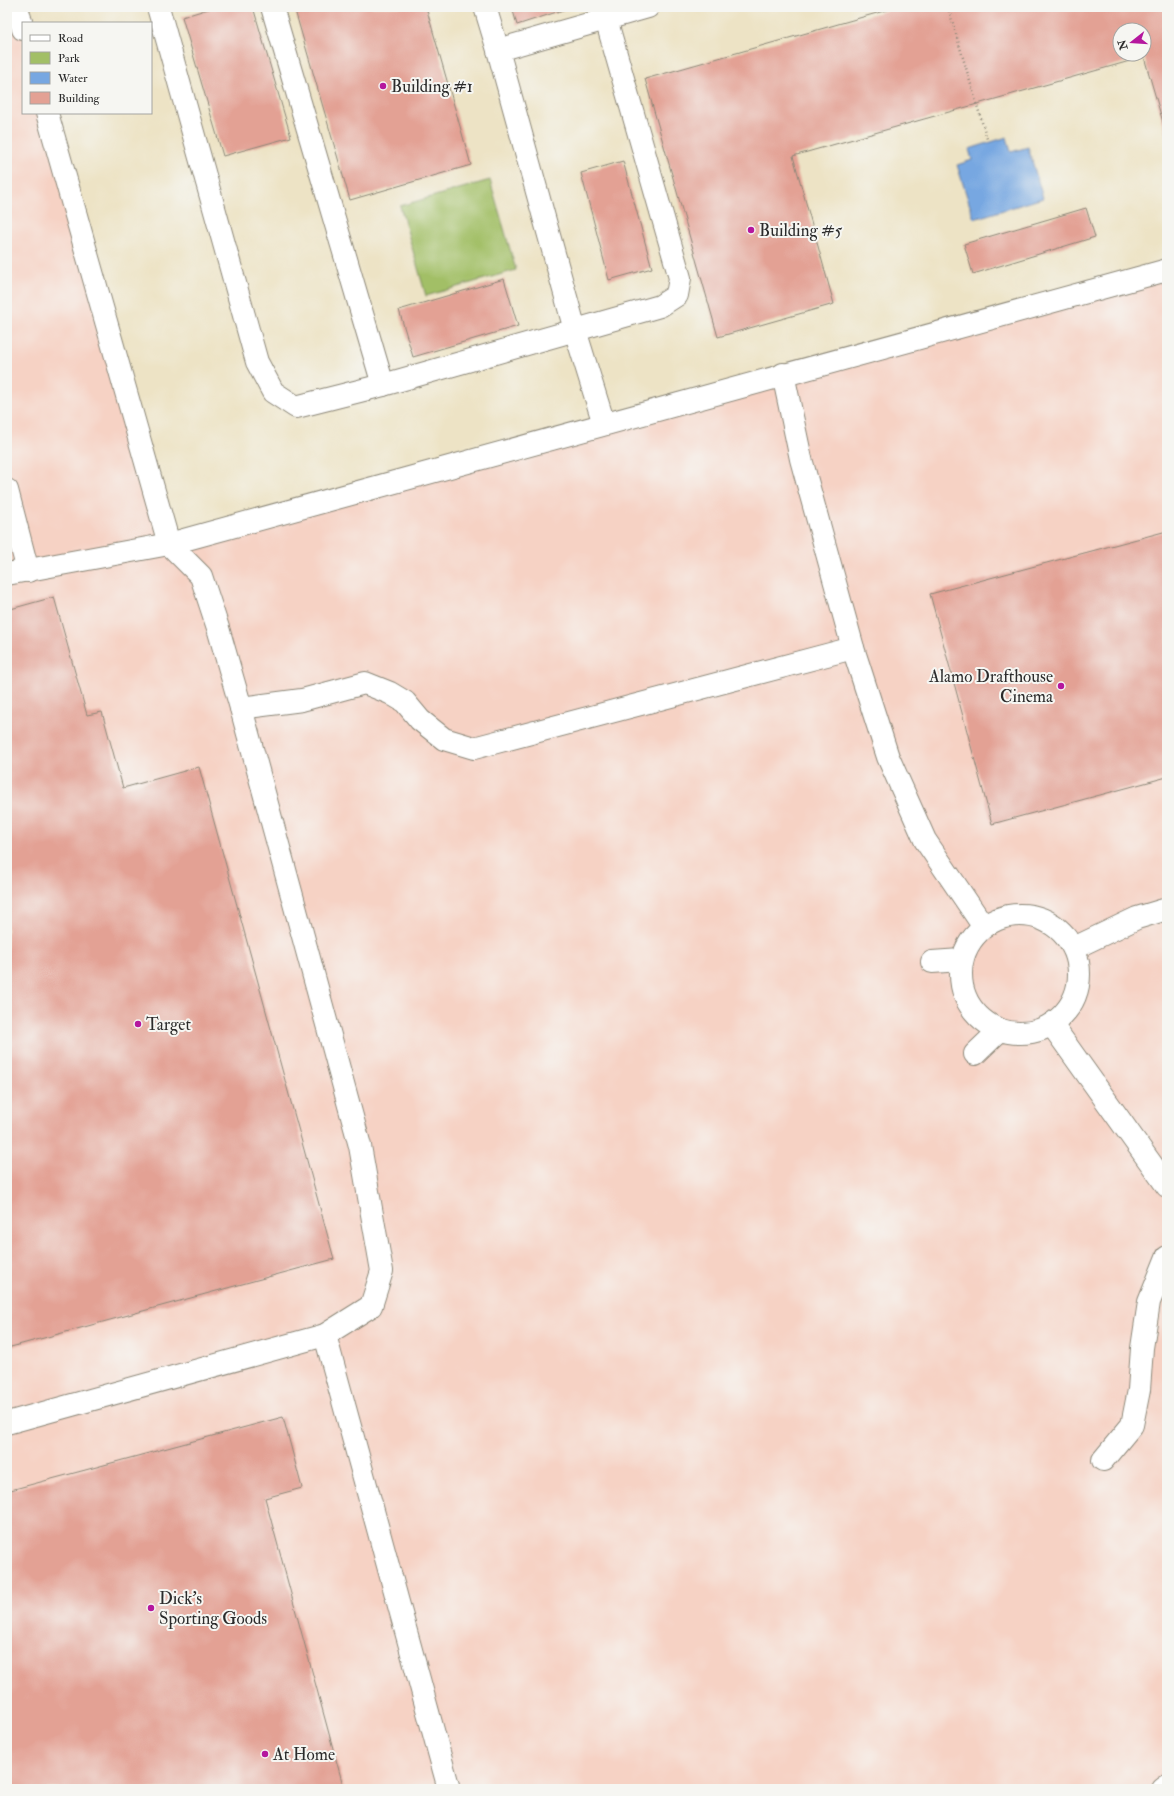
<svg xmlns="http://www.w3.org/2000/svg" width="1174" height="1796" font-family="'IM FELL Double Pica',serif">
	<rect width="100%" height="100%" fill="#f6f6f2"/>
	<filter id="ink" filterUnits="userSpaceOnUse"><feTurbulence type="fractalNoise" baseFrequency=".025" numOctaves="2"/><feDisplacementMap in="SourceGraphic" scale="8" xChannelSelector="R" yChannelSelector="G"/><feConvolveMatrix kernelMatrix="1 2 1 2 8 2 1 2 1" color-interpolation-filters="sRGB"/></filter>
	<filter id="wash" filterUnits="userSpaceOnUse"><feTurbulence type="fractalNoise" baseFrequency=".012" numOctaves="4" result="noise"/><feDisplacementMap in="SourceGraphic" scale="16" xChannelSelector="R" yChannelSelector="G"/><feGaussianBlur stdDeviation="0.9" result="paint"/><feColorMatrix in="noise" values="0 0 0 0 0 0 0 0 0 0 0 0 0 0 0 0 0 1.4 0 .05"/><feComposite in="paint" operator="in"/></filter>
	<g filter="url(#wash)">
		<rect width="100%" height="100%" fill="#ede3c5"/>
		<!-- built -->
		<path fill="#f6d2c4" d="M7,7l16,17v89h25l121,430 998,-279v1525h-1160z"/>
		<!-- green -->
		<path fill="#a2bf66" stroke="#667548" d="M490,180l26,90 -90,26 -26,-90z"/>
		<!-- water -->
		<path fill="#77a7e1" stroke="#516986" d="M1007,137l4,15 17,-5 15,51 -69,21 -17,-54 15,-5 -3,-11z"/>
		<g id="blocks">
			<!-- building -->
			<g fill="#e3a194" fill-rule="evenodd">
				<path d="M215,7h38l38,130 -68,19 -41,-139z"/>
				<path d="M294,7h132l45,158 -121,35z"/>
				<path d="M512,7h60l-55,18z"/>
				<path d="M898,7h269v129l-23,-79 -351,99 41,148 -116,33 -73,-258zM1120,30h24v24h-24z"/>
				<path d="M623,161l29,107 -43,12 -28,-107z"/>
				<path d="M1086,208l9,29 -122,37 -9,-30z"/>
				<path d="M504,279l14,47 -105,31 -14,-47z"/>
				<path d="M1167,531v246l-175,47 -62,-230z"/>
				<path d="M54,597l33,118 15,-3 21,76 76,-21 135,492 -327,89v-738z"/>
				<path d="M283,1417l19,71 -37,10 79,291h-337v-298z"/>
			</g>
		</g>
	</g>
	<g filter="url(#ink)">
		<use href="#blocks" fill-opacity="0" stroke="#8c8778" stroke-width="1"/>
		<g fill="none" stroke-linecap="round" stroke-linejoin="round">
			<defs>
				<g id="minor">
					<path d="M17,7l6,22"/>
					<path d="M158,7l99,355 16,30 23,15 87,-22 277,-79 17,-11 3,-17 -74,-259"/>
					<path d="M272,7l111,378"/>
					<path d="M485,7l13,43"/>
					<path d="M47,113l122,431 32,32 17,52 23,80 61,-8 63,-17 25,10 15,9 15,18 24,19 30,9 379,-100"/>
					<path d="M783,374l18,85 52,189 35,109 37,83 59,87"/>
					<path d="M604,424l-29,-94 -77,-280 150,-43"/>
					<path d="M7,490l21,81"/>
					<path d="M7,574l162,-30 998,-274"/>
					<path d="M241,708l119,438 22,125 -11,35 -46,29"/>
					<circle cx="1020" cy="974" r="59"/>
					<path d="M1074,948l63,-30 30,-9"/>
					<path d="M932,962l29,-2"/>
					<path d="M1052,1025l115,161"/>
					<path d="M975,1054l25,-24"/>
					<path d="M7,1423l318,-88 124,454"/>
					<path d="M1103,1460l29,-35 7,-35 3,-42 7,-46 18,-45"/>
					<path d="M1163,1789l4,-3"/>
				</g>
			</defs>
			<!-- minor casing -->
			<use href="#minor" stroke="#8c8778" stroke-width="24"/>
			<!-- path -->
			<path stroke="#8c8778" stroke-width="2.5" stroke-dasharray="1 3" stroke-linecap="butt" d="M948,7l39,132"/>
			<!-- minor -->
			<use href="#minor" stroke="#fff" stroke-width="22"/>
		</g>
	</g>
	<!-- markers -->
	<g fill="#b5179e" stroke="#f6f6f2" stroke-width="1.5">
		<circle cx="383" cy="86" r="4"/>
		<circle cx="751" cy="230" r="4"/>
		<circle cx="1061" cy="686" r="4"/>
		<circle cx="138" cy="1024" r="4"/>
		<circle cx="151" cy="1608" r="4"/>
		<circle cx="265" cy="1754" r="4"/>
	</g>
	<g text-anchor="middle" stroke-width="4" stroke-linejoin="round" paint-order="stroke">
		<!-- poi labels -->
		<g font-size="17" fill="#2b2b2b" stroke="#f6f6f2" text-anchor="start">
			<text x="391" y="92">Building #1</text>
			<text x="759" y="236">Building #5</text>
			<text x="1053" y="682" text-anchor="end">Alamo Drafthouse<tspan x="1053" dy="20">Cinema</tspan></text>
			<text x="146" y="1030">Target</text>
			<text x="159" y="1604">Dick's<tspan x="159" dy="20">Sporting Goods</tspan></text>
			<text x="273" y="1760">At Home</text>
		</g>
	</g>
	<!-- margin -->
	<rect width="1174" height="1796" fill="none" stroke="#f6f6f2" stroke-width="24"/>
	<!-- legend -->
	<rect x="22" y="22" width="130" height="92" fill="#f6f6f2" stroke="#a5a5a2"/>
	<rect x="30" y="35" width="20" height="6" fill="#ffffff" stroke="#a5a5a2"/>
	<text x="58" y="42" font-size="12" fill="#2b2b2b">Road</text>
	<rect x="30" y="52" width="20" height="12" fill="#a2bf66" stroke="#a5a5a2"/>
	<text x="58" y="62" font-size="12" fill="#2b2b2b">Park</text>
	<rect x="30" y="72" width="20" height="12" fill="#77a7e1" stroke="#a5a5a2"/>
	<text x="58" y="82" font-size="12" fill="#2b2b2b">Water</text>
	<rect x="30" y="92" width="20" height="12" fill="#e3a194" stroke="#a5a5a2"/>
	<text x="58" y="102" font-size="12" fill="#2b2b2b">Building</text>
	<!-- north arrow -->
	<g transform="translate(1132 42) rotate(253)"><circle r="19" fill="#f6f6f2" stroke="#a5a5a2"/>
	<path d="M0-3L7 15L0 10L-7 15Z" fill="#b5179e"/>
	<text y="-6" font-size="11" font-weight="bold" text-anchor="middle" fill="#2b2b2b">N</text>
	</g>
</svg>
